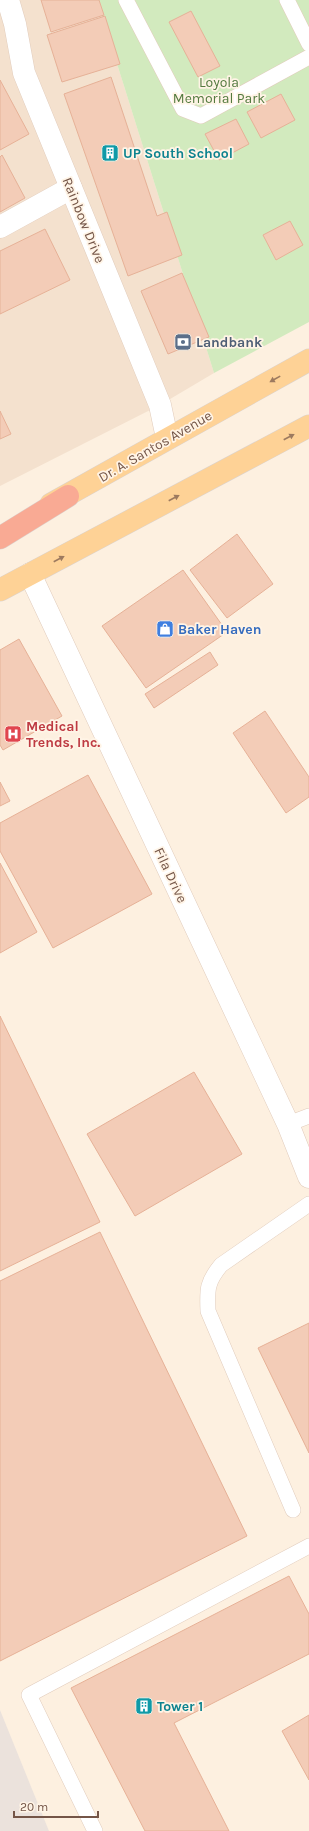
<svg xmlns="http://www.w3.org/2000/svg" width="309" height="1831" font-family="Karla,sans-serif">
	<rect width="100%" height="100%" fill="#fdf0e0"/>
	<!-- residential -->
	<path fill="#f4e1ce" d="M0,0h97l117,373 -54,32 -160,81z"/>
	<!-- industrial -->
	<path fill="#ebe2dc" d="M0,1710l49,121h-49z"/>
	<!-- green -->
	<path fill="#d2eabe" d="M97,0h212v322l-95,51z"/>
	<!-- building -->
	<g fill="#f3ccb7" stroke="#e6b197">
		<path d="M41,0h58l5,15 -53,17z"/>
		<path d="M191,11l29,55 -22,11 -29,-55z"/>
		<path d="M105,16l15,48 -58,18 -15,-47z"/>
		<path d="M111,77l46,139 10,-4 15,43 -54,21 -64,-182z"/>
		<path d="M0,80l29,54 -29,16z"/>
		<path d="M281,94l14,26 -34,18 -14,-26z"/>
		<path d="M236,119l13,25 -30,16 -14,-26z"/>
		<path d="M2,155l23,43 -25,14v-55z"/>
		<path d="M290,221l13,24 -27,15 -13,-25z"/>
		<path d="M45,229l25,51 -70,34v-63z"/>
		<path d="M182,273l27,64 -41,17 -27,-63z"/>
		<path d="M0,411l11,23 -11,5z"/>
		<path d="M237,534l36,50 -46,34 -37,-48z"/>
		<path d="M183,570l44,62 -81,56 -44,-62z"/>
		<path d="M19,639l43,77 -59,34 -3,-5v-95z"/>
		<path d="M210,652l8,13 -64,43 -9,-14z"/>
		<path d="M265,711l44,66v20l-23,16 -53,-80z"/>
		<path d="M88,775l64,119 -99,54 -53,-97v-28z"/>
		<path d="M0,782l10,19 -10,5z"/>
		<path d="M0,863l37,69 -37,21z"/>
		<path d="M0,1016l100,206 -100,49z"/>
		<path d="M194,1072l48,82 -107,62 -48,-82z"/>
		<path d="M100,1232l147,304 -247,125v-380z"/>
		<path d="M309,1323v130l-51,-105z"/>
		<path d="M289,1576l20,38v40l-135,69 55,108h-84l-74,-143z"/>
		<path d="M309,1715v65l-27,-49z"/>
	</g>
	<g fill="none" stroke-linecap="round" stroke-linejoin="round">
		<defs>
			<g id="service">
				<path d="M126,0l57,109 18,7 108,-59"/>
				<path d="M287,0l22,44"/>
				<path d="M288,1124l21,-8"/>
				<path d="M293,1510l-85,-199c-1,-22 -1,-29 13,-46l88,-61"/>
				<path d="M95,1831l-66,-136 280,-149"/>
			</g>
			<g id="minor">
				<path d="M8,0l7,24 9,49 136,332 7,33"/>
				<path d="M0,227l71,-39"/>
				<path d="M30,574l258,550 21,53"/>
			</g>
			<g id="primary">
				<path d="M51,504l258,-144"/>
				<path d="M0,590l309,-164"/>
			</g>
			<path id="motorway" d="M0,538l68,-42"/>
		</defs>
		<!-- service casing -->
		<use href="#service" stroke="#e1ccbc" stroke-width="16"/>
		<!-- minor casing -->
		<use href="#minor" stroke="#e1ccbc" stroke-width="23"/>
		<!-- primary casing -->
		<use href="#primary" stroke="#dbd3cf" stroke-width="23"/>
		<!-- motorway casing -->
		<use href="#motorway" stroke="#dbd3cf" stroke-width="23"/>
		<!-- service -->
		<use href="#service" stroke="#fff" stroke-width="15"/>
		<!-- minor -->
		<use href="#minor" stroke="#fff" stroke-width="22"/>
		<!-- primary -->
		<use href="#primary" stroke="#fed296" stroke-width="22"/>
		<!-- motorway -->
		<use href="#motorway" stroke="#f9aa94" stroke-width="22"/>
	</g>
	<!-- one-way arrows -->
	<defs><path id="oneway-solid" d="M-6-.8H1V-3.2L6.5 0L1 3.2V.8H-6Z"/></defs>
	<g fill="#9d7a5f">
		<use href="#oneway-solid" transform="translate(275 379) rotate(151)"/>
		<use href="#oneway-solid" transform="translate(289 437) rotate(-28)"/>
		<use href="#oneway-solid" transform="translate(174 498) rotate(-28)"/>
		<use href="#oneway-solid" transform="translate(59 559) rotate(-28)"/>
	</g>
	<!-- icons -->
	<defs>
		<symbol id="building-square" viewBox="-11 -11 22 22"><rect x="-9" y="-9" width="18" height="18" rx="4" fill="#0f9aa8" stroke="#fff4e6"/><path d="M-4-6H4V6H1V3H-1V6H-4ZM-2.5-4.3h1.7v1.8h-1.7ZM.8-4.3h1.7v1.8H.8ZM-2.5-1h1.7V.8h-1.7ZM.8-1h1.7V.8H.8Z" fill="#fff"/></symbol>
		<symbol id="bank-square" viewBox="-11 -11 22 22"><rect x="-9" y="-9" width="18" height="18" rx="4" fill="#5c6f8a" stroke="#fff4e6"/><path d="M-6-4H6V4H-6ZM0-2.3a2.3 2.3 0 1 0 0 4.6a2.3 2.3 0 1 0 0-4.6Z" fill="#fff"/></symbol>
		<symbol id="shop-square" viewBox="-11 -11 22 22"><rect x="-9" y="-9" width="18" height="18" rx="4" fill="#3f7fe0" stroke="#fff4e6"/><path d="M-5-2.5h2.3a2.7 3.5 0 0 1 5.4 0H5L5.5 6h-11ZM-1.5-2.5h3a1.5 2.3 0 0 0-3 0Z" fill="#fff"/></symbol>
		<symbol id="hospital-square" viewBox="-11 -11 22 22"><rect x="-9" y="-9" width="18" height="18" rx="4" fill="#e0444e" stroke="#fff4e6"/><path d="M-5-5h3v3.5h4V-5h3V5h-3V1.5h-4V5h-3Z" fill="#fff"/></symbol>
	</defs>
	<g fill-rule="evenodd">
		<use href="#building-square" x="100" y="143" width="20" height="20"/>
		<use href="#bank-square" x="173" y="332" width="20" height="20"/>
		<use href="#shop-square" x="155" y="619" width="20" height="20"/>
		<use href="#hospital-square" x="3" y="724" width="20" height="20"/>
		<use href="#building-square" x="134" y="1696" width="20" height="20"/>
	</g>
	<g text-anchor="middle" stroke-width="3.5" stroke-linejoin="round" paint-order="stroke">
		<!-- park labels -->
		<g font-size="14" fill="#537a3f" stroke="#fff4e6">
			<text x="219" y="87">Loyola<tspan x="219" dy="16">Memorial Park</tspan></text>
		</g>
		<!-- culture labels -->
		<g font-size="14" font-weight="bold" fill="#0d838f" stroke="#fff4e6" text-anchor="start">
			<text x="123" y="158">UP South School</text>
			<text x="157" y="1711">Tower 1</text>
		</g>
		<!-- street labels -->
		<g font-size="14" fill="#745547" stroke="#fff4e6">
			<text transform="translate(84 220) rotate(68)" y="5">Rainbow Drive</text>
			<text transform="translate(155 446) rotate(-30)" y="5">Dr. A. Santos Avenue</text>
			<text transform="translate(171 875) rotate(65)" y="5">Fila Drive</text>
		</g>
		<!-- service labels -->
		<g font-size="14" font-weight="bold" fill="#4e5e75" stroke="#fff4e6" text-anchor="start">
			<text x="196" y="347">Landbank</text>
		</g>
		<!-- shop labels -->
		<g font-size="14" font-weight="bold" fill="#366cbe" stroke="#fff4e6" text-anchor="start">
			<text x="178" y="634">Baker Haven</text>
		</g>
		<!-- health labels -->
		<g font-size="14" font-weight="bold" fill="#be3a42" stroke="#fff4e6" text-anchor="start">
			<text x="26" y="731">Medical<tspan x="26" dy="16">Trends, Inc.</tspan></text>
		</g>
	</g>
	<!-- scale -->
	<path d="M14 1811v6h84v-6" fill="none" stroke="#745547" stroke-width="2"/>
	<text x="20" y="1811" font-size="12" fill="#745547" stroke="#fff4e6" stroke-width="3" paint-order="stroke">20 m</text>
</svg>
